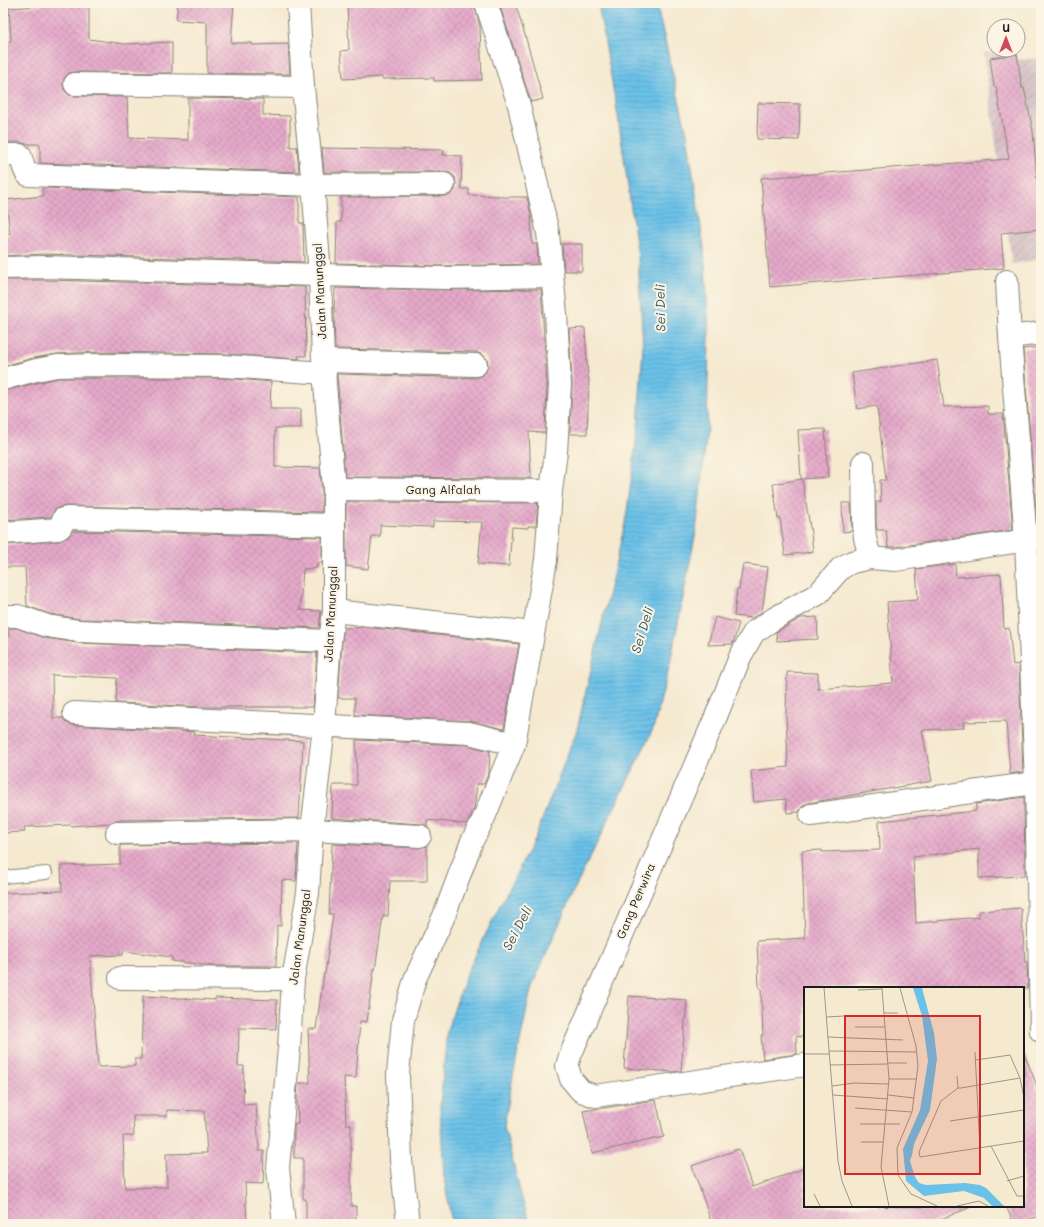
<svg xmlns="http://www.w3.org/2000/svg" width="1044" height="1227" font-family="Mali,sans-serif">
	<defs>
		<pattern id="industrial-furrows" width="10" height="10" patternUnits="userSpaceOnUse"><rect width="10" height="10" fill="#d2bec3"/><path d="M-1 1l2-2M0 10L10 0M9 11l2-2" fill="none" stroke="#b4a3a7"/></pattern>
		<pattern id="water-rules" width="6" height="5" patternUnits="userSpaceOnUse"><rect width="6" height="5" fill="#6bc1e8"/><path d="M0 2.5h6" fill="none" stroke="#5ca5c6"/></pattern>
		<pattern id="building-cross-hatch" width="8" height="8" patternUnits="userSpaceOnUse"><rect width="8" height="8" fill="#e5a9ca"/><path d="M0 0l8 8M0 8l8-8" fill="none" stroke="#c491ad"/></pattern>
	</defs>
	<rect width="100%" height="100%" fill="#fcf5e5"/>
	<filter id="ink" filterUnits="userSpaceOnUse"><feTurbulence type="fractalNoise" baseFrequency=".025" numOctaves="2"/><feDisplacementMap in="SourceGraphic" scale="8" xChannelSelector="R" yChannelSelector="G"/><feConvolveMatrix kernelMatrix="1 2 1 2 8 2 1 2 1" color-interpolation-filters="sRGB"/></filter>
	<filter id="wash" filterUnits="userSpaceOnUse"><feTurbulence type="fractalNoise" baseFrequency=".012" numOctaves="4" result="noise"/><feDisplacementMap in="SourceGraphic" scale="16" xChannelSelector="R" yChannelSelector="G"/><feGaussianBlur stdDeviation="0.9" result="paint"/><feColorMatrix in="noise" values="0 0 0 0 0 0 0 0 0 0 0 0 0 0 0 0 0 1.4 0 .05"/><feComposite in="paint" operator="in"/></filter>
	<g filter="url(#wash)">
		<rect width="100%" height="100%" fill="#f5e9d0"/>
		<!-- industrial -->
		<path fill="url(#industrial-furrows)" d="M998,50h11l7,10 25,-2v201l-29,5 -28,-211z"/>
		<!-- water -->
		<path fill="url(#water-rules)" stroke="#446e82" d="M598,3h58l31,131 17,114 5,86 -2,95 -11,102 -26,133 -17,65 -79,161 -43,99 -18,87 -9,50 18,73 8,25h-78l-8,-47 -4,-70 7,-76 18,-54 35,-72 35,-67 42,-108 49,-211 12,-91 5,-82 -5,-89 -20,-141z"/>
		<g id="blocks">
			<!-- building -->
			<g fill="url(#building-cross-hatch)" fill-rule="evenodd">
				<path d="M41,3h48v36l36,5 47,-2v31l-97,-1 -6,1 -5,5 -1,6 1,6 5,5 6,1 52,1 2,41 59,2v-42l75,1v16l27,1v31h7l2,25 -259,-9v-19h-14l-6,-2h-17v-100l8,-1 -2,-33 32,-2z"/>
				<path d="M178,3h56l-3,40h21v2l36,-1 2,30 -83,-1v-51l-31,-2z"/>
				<path d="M347,3l127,1 6,22 2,54 -48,1v-3l-52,1v-2l-39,2 -2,-28 8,-1z"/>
				<path d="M499,3h16l10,32 18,64 -12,3z"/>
				<path d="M1017,54l5,34h2l9,43 8,98 -40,4 3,35 -234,19 -9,-109 248,-19 -13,-72h-2l-4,-29z"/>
				<path d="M758,103l42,1 -1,36 -42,-1z"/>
				<path d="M322,148l122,2 -1,5 19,1 -1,33h8v6l32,1v1h26l4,18 1,29h5l1,20 -94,2 -108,-3 1,-41h4v-25l103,-1 6,-1 5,-5 1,-6 -1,-7 -5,-4 -6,-1h-120z"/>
				<path d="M42,188l257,9v26h4l1,39 -260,-8 -41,2v-22h7l-4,-34 37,-4z"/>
				<path d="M562,244h20v27h-18z"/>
				<path d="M3,280h41l261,7 1,69h-8l1,3 -75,-5 -125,-2 -42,2 -23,4 -31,8z"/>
				<path d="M335,288l109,2 97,-1 6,96 -2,48 -16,-1 2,46 -186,-1 -8,-103 139,4 6,-2 4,-4 2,-7 -1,-6 -4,-4 -7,-3 -141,-3 -1,-38z"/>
				<path d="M585,328l3,50h1l-2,56h-17l2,-50 -3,-55z"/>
				<path d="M1041,347v179h-4l-14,-177z"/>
				<path d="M937,360l7,47 44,-1v8h15l10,116 -118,17h-7l-2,-17h-9l-1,-5v-23h5l-1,-22h6l-9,-74 -20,3 -5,-36z"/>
				<path d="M58,378h166l47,4 -1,27h31v19h-26v39l45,1 2,22v22l-255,-6 -7,1 -6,3 -3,7 -48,3v-129z"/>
				<path d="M825,429l3,48 -27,2 -3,-49z"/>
				<path d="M802,479l9,54 2,19 -28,3 -5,-37 -2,1 -5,-35z"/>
				<path d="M346,502l192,1 -2,23h-8v2l-16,-1 -3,39 -31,-2 4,-42 -49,-1v6l-53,-2v11h-8l-4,33 -22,-3z"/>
				<path d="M842,503h9l1,28 -9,1z"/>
				<path d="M73,531l249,6v26h-5v5l-14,1 -3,41 21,1 -2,17 -239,-9 -30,-5 -23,-8 -2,-39h-22v-22l56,-4 9,-4z"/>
				<path d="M743,564l25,3 -6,45 -10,6 -18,-2 3,-27h2z"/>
				<path d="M955,564l1,13 45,-3 3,55 5,-1 4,37 6,-1 4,108 -13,2 -4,-53 -43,1 1,6 -42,2 10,51 -123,22 -6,2 -4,7 -12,1 -1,-14 -32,3 -3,-31 37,-4 -2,-53 1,-42 31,1v16l75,-6 -6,-81 31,-2 -2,-31z"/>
				<path d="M715,617l24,6 -6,21 -25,1z"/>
				<path d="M817,617l1,22 -41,2 -1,-9 6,-3 19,-11z"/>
				<path d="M365,627l154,17 -15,85 -34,-8 -115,-6v-17h-17l4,-56 2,-14z"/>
				<path d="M9,628h7l29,10 33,5 239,10 -4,54h-106l-91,-4 1,-25 -65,-3 1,43h10l4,5 6,2 122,7 -1,3 109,6 -4,77 -182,2 -7,3 -38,3 -1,-1 -47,2 1,5 -22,1v-185l5,-1z"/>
				<path d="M356,740l111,5 23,6 -1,21 -5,12h-7l-3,25 -7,15 -40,-4v6l-6,-2 -89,-6 1,-33h24z"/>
				<path d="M1024,797l1,79 -46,2v-29l-66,8 3,66 63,-6v-6l42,-3 4,54h2l1,26h-223v48l-9,1 1,17 -34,5 -2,-24h2l-2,-47h-2l-2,-47 48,-3 -3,-87 20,-1v2l58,-2 -1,-29 97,-10v-7z"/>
				<path d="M298,843l-2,38 -14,-1 -1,46 -4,-1 -1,41h-62l-42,-5v-4l-49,-6v4l-33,1 8,111 37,-1v-7h6l2,-63 72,4v-2l62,2 -1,29 -37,-1 -1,38h6l-1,39 13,-1 3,47h5l-1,33 -18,-1 2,41h-244v-331l59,-2 -1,-25 59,-2v-19zM167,1110l37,1 3,42 -41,1 1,33 -42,1 -2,-52h11l-1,-20h34z"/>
				<path d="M332,844l87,4 8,-2v35h-37l-2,35h-5l-8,54 -1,-1 -7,53 -7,-1 -4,57 -12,-1 2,47h5v82h5v18h-50v-25h-3v-41h-9v-31l1,-3h3l-1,-26 1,-15h12l-2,-54h8l8,-56 1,1 8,-60h-4z"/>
				<path d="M629,996l58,4 -6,71 -7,1 -50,-4z"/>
				<path d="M1024,1053l17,43v119l-22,9h-5l-8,-18h17z"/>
				<path d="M656,1100l8,37 -72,16 -9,-42z"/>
				<path d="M739,1149l13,38 53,-19v38l166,1 -42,17h-217l-20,-58z"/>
			</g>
		</g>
	</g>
	<g filter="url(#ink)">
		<use href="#blocks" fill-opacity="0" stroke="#888276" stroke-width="1"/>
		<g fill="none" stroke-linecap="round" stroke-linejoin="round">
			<defs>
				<path id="service" d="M3,877l43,-4"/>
				<g id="minor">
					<path d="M75,84l228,3"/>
					<path d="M3,155h17c3,6 3,16 8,20l285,10 131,-1"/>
					<path d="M3,268l41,-1 276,8 124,3 108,-2"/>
					<path d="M1007,281l3,56 16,204 10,242 5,248"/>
					<path d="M1010,337l31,-4"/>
					<path d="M323,361l153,4"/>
					<path d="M3,379l33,-9 21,-4 42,-1 125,1 101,7"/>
					<path d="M863,463l1,63 1,12 5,20 25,2 145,-22"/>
					<path d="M334,489l217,2"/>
					<path d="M3,533l55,-4 3,-2 2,-8 4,-1 267,7"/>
					<path d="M334,611l199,22"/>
					<path d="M3,616h15l29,10 32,5 251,10"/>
					<path d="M74,713l395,20 45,11"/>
					<path d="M811,815l230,-33"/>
					<path d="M117,833l195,-3 108,6"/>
					<path d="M120,978l173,1"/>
					<path d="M805,1065l-210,31 -14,-5 -10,-12 -4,-13 3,-10 147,-342 23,-57 14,-25 21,-14 43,-24 23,-26 11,-6 18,-4"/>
					<path d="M284,1224l-6,-56 11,-120 4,-69 15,-86 4,-63 12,-104 6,-85 4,-30v-122l-11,-128 -3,-86 -7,-90 -10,-98 -5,-84"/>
					<path d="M408,1224l-7,-64 -3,-86 5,-54 12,-41 29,-63 28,-75 11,-21 31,-76 32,-184 5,-69 5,-39 4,-67 -4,-71 -8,-81 -29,-128 -33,-102"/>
				</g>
			</defs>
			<!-- service casing -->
			<use href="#service" stroke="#888276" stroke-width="14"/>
			<!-- minor casing -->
			<use href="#minor" stroke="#888276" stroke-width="24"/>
			<!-- service -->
			<use href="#service" stroke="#fff" stroke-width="12"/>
			<!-- minor -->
			<use href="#minor" stroke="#fff" stroke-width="22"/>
		</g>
	</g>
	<g text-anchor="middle" stroke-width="4" stroke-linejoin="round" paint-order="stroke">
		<!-- street labels -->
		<g font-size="12" fill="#1c1c1c" stroke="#fcf5e5">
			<text transform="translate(320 291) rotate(-93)" y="4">Jalan Manunggal</text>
			<text x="443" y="494">Gang Alfalah</text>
			<text transform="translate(331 614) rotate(-87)" y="4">Jalan Manunggal</text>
			<text transform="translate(636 901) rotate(-67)" y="4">Gang Perwira</text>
			<text transform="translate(300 937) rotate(-82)" y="4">Jalan Manunggal</text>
		</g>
		<!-- water labels -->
		<g font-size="13" font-style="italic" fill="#385663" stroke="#fcf5e5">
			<text transform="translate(660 308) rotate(-91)" y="5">Sei Deli</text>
			<text transform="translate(642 630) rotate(-73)" y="5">Sei Deli</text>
			<text transform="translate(517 928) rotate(-62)" y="5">Sei Deli</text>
		</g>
	</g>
	<!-- overview -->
	<g transform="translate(804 987)">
		<rect width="220" height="220" fill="#f5e9d0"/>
		<path d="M109,1h9l12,45 3,26 -7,51 -16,34 -2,11 -2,6 5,16 4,6 7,2 39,-2 15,2 6,3 18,18h-12l-8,-8 -20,-7 -40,5 -18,-15 -3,-32 17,-39 8,-49 -6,-45z" fill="#6bc1e8"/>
		<path fill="none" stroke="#9e9788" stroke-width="1" d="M20,1l14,173 4,20 10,25M78,1l7,91 -8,88 8,39M96,1l16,58 2,20 -6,46 -15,36 1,27 13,19 26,12M54,3l24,-1M80,26h14M23,30l17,-1M51,40h30M24,50l75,3M25,64l88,1M171,65l5,97M0,67h25M172,73l34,-5 10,23 4,20M83,76h20M26,78l57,-1M153,89l1,12h3l59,-10M85,92h28M28,99l22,-3 35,1M154,101l-17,13 -22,51 1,5 104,-16M29,108l55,4M84,108l26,3M51,121l57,4M146,134l74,-11M56,137h40M57,155h22M187,159l26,50h7M203,194l17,-5M10,207l6,12M153,219l22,-5 9,5"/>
		<path fill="#d62828" fill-opacity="0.15" stroke="#d62828" stroke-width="2" d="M41,29h135v158h-135z"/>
		<rect width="220" height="220" fill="none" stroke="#1c1c1c" stroke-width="2"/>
	</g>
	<!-- margin -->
	<rect width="1044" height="1227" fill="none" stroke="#fcf5e5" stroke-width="16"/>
	<!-- north arrow -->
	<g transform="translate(1006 38)"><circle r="19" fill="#fcf5e5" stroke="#a29e95"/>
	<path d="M0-3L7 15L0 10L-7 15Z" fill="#d1495b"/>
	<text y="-6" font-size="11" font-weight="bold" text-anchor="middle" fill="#1c1c1c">U</text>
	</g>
</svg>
